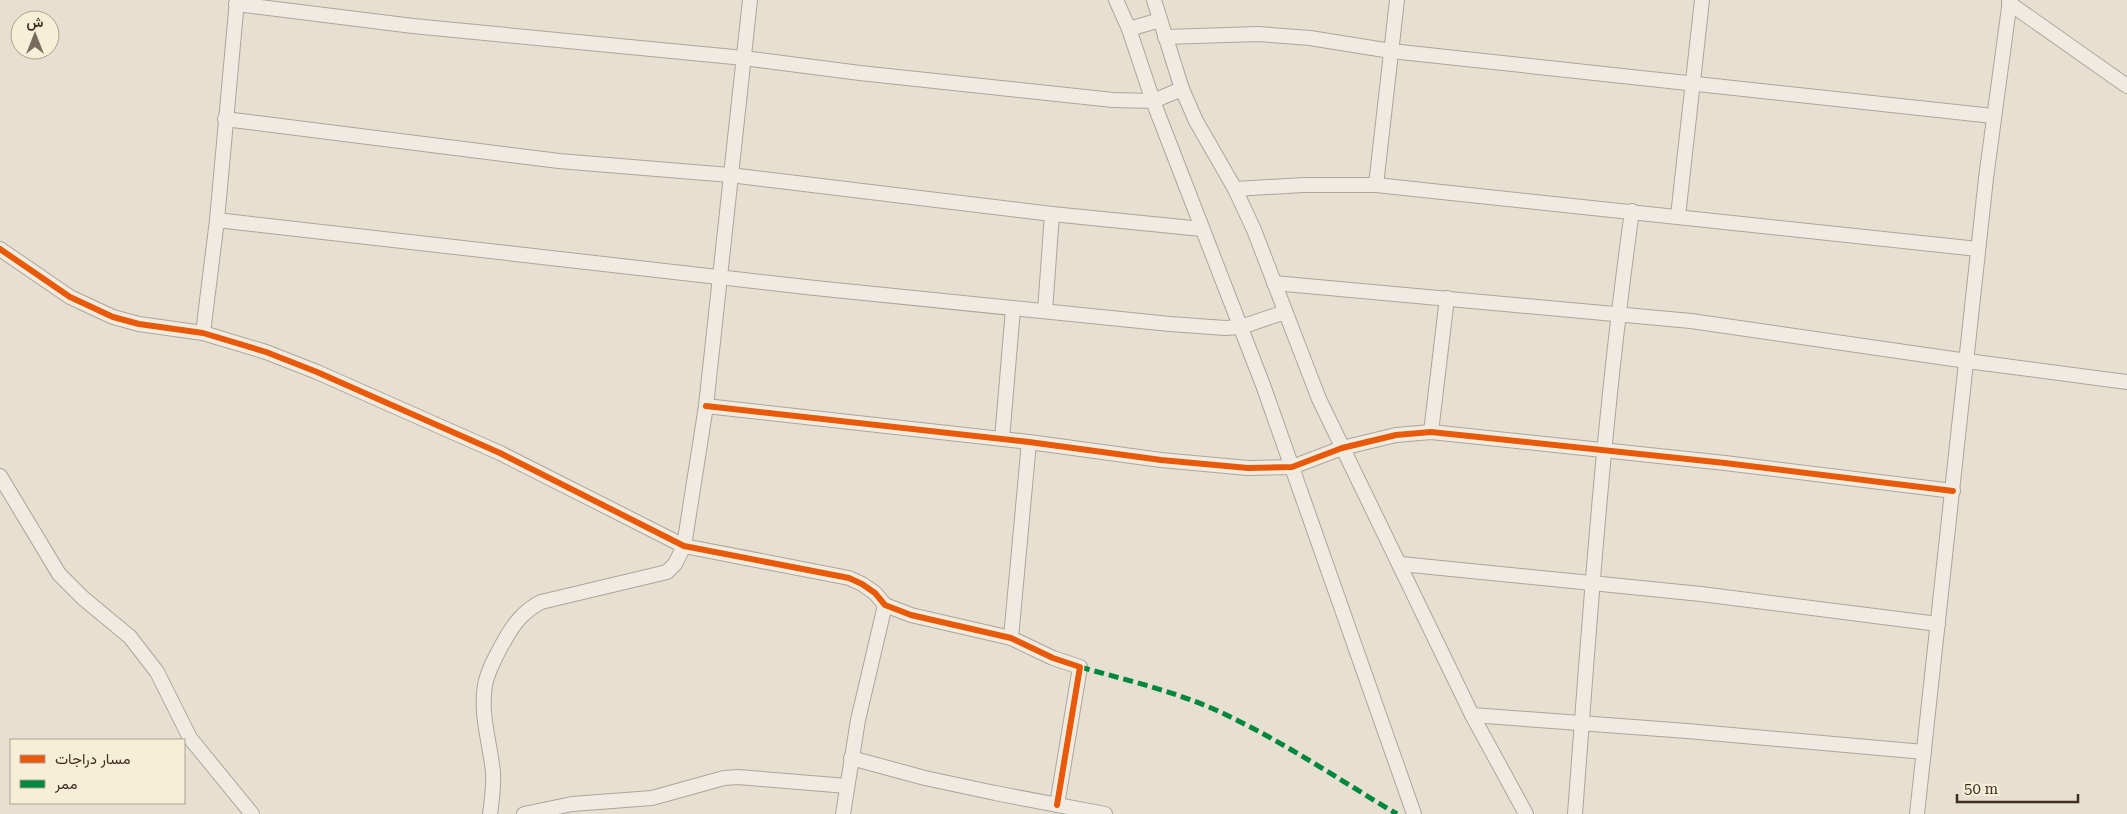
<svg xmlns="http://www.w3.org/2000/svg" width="2127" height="814" font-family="'Roboto Serif',Vazirmatn,serif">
	<rect width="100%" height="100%" fill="#e7e0d1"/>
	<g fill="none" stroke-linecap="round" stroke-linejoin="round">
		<defs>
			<g id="street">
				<path d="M1116,0l13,29 24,72 110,284 151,429"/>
				<path d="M1154,0l28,89 14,32 39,68 19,41 65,169 153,316 54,99"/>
				<path d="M2009,3l118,83"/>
				<path d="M236,4l177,22 331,32 116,15 253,27 40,1 29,-12"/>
				<path d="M1129,29l31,-9"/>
				<path d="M1165,37l93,-3 52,4 81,13 602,65"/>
				<path d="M225,119l334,42 171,14 322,39 150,15"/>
				<path d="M1376,185l21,-185"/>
				<path d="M1235,189l69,-4h72l602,64"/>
				<path d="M1678,216l24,-216"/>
				<path d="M217,220l598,68 355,36 55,4 16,-1 44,-15"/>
				<path d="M0,249l70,48 43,20 26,7 64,9 63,19 51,20 183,81 184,93 165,32 13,6 13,9 10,12 26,10 100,23 42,20 27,9 -23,138"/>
				<path d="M1274,283l417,38 276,40 160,21"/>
				<path d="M1045,311l7,-97"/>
				<path d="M203,333l14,-113 20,-220"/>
				<path d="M706,406l323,36 132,18 87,8 44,-1 50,-19 54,-13 35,-3 294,31 228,28"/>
				<path d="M1431,432l16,-134"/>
				<path d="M1002,439l11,-130"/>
				<path d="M0,476l59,98 24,24 47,39 27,35 33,66 62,76"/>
				<path d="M1401,564l300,30 237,30"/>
				<path d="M1011,638l18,-196"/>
				<path d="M1472,715l215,16 237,21"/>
				<path d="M851,758l74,20 70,15 110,21"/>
				<path d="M490,814c2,-14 4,-28 3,-42 -3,-29 -13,-58 -8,-87 3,-15 11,-29 18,-42 10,-18 19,-31 38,-41l126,-30 8,-8 9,-18 22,-140 44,-406"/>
				<path d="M524,814l48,-10 80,-6 72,-20 14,-1 109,9"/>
				<path d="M843,814l15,-94 27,-115"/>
				<path d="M1575,814c15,-201 29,-403 57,-603"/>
				<path d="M1917,814l69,-636 24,-178"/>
			</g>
		</defs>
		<!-- street casing -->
		<use href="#street" stroke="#ada599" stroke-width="16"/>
		<!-- street -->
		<use href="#street" stroke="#efebe3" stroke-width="14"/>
		<!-- quiet -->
		<path stroke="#00873e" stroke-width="5" stroke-dasharray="10 5" stroke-linecap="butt" d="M1080,667c46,13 94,24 138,44 63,29 120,68 179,103"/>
		<defs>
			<g id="cycleway">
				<path d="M0,249l70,48 43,20 26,7 64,9 63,19 51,20 183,81 184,93 165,32 13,6 13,9 10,12 26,10 100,23 42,20 27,9 -23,138"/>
				<path d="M706,406l323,36 132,18 87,8 44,-1 50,-19 54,-13 35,-3 294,31 228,28"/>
			</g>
		</defs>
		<!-- cycleway casing -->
		<use href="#cycleway" stroke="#f7eed8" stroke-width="9"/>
		<!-- cycleway -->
		<use href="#cycleway" stroke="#e8590c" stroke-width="6"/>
	</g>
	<!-- legend -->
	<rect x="10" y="739" width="175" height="65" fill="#f7eed8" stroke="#ada18e"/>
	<rect x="20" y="755" width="25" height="8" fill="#e8590c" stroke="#ada18e"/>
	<text x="55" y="764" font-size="15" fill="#3d2e20">مسار دراجات</text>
	<rect x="20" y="780" width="25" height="8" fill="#00873e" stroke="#ada18e"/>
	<text x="55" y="789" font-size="15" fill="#3d2e20">ممر</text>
	<!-- north arrow -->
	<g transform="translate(35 35)"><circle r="24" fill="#f7eed8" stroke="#ada18e"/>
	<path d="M0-4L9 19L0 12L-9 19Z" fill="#786c5e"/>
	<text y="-8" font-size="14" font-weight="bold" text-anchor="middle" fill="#3d2e20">ش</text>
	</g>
	<!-- scale -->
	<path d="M1957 794v8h121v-8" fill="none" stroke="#3d2e20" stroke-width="2.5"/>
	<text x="1964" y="794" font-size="15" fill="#3d2e20" stroke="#f7eed8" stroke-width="4" paint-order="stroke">50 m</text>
</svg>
